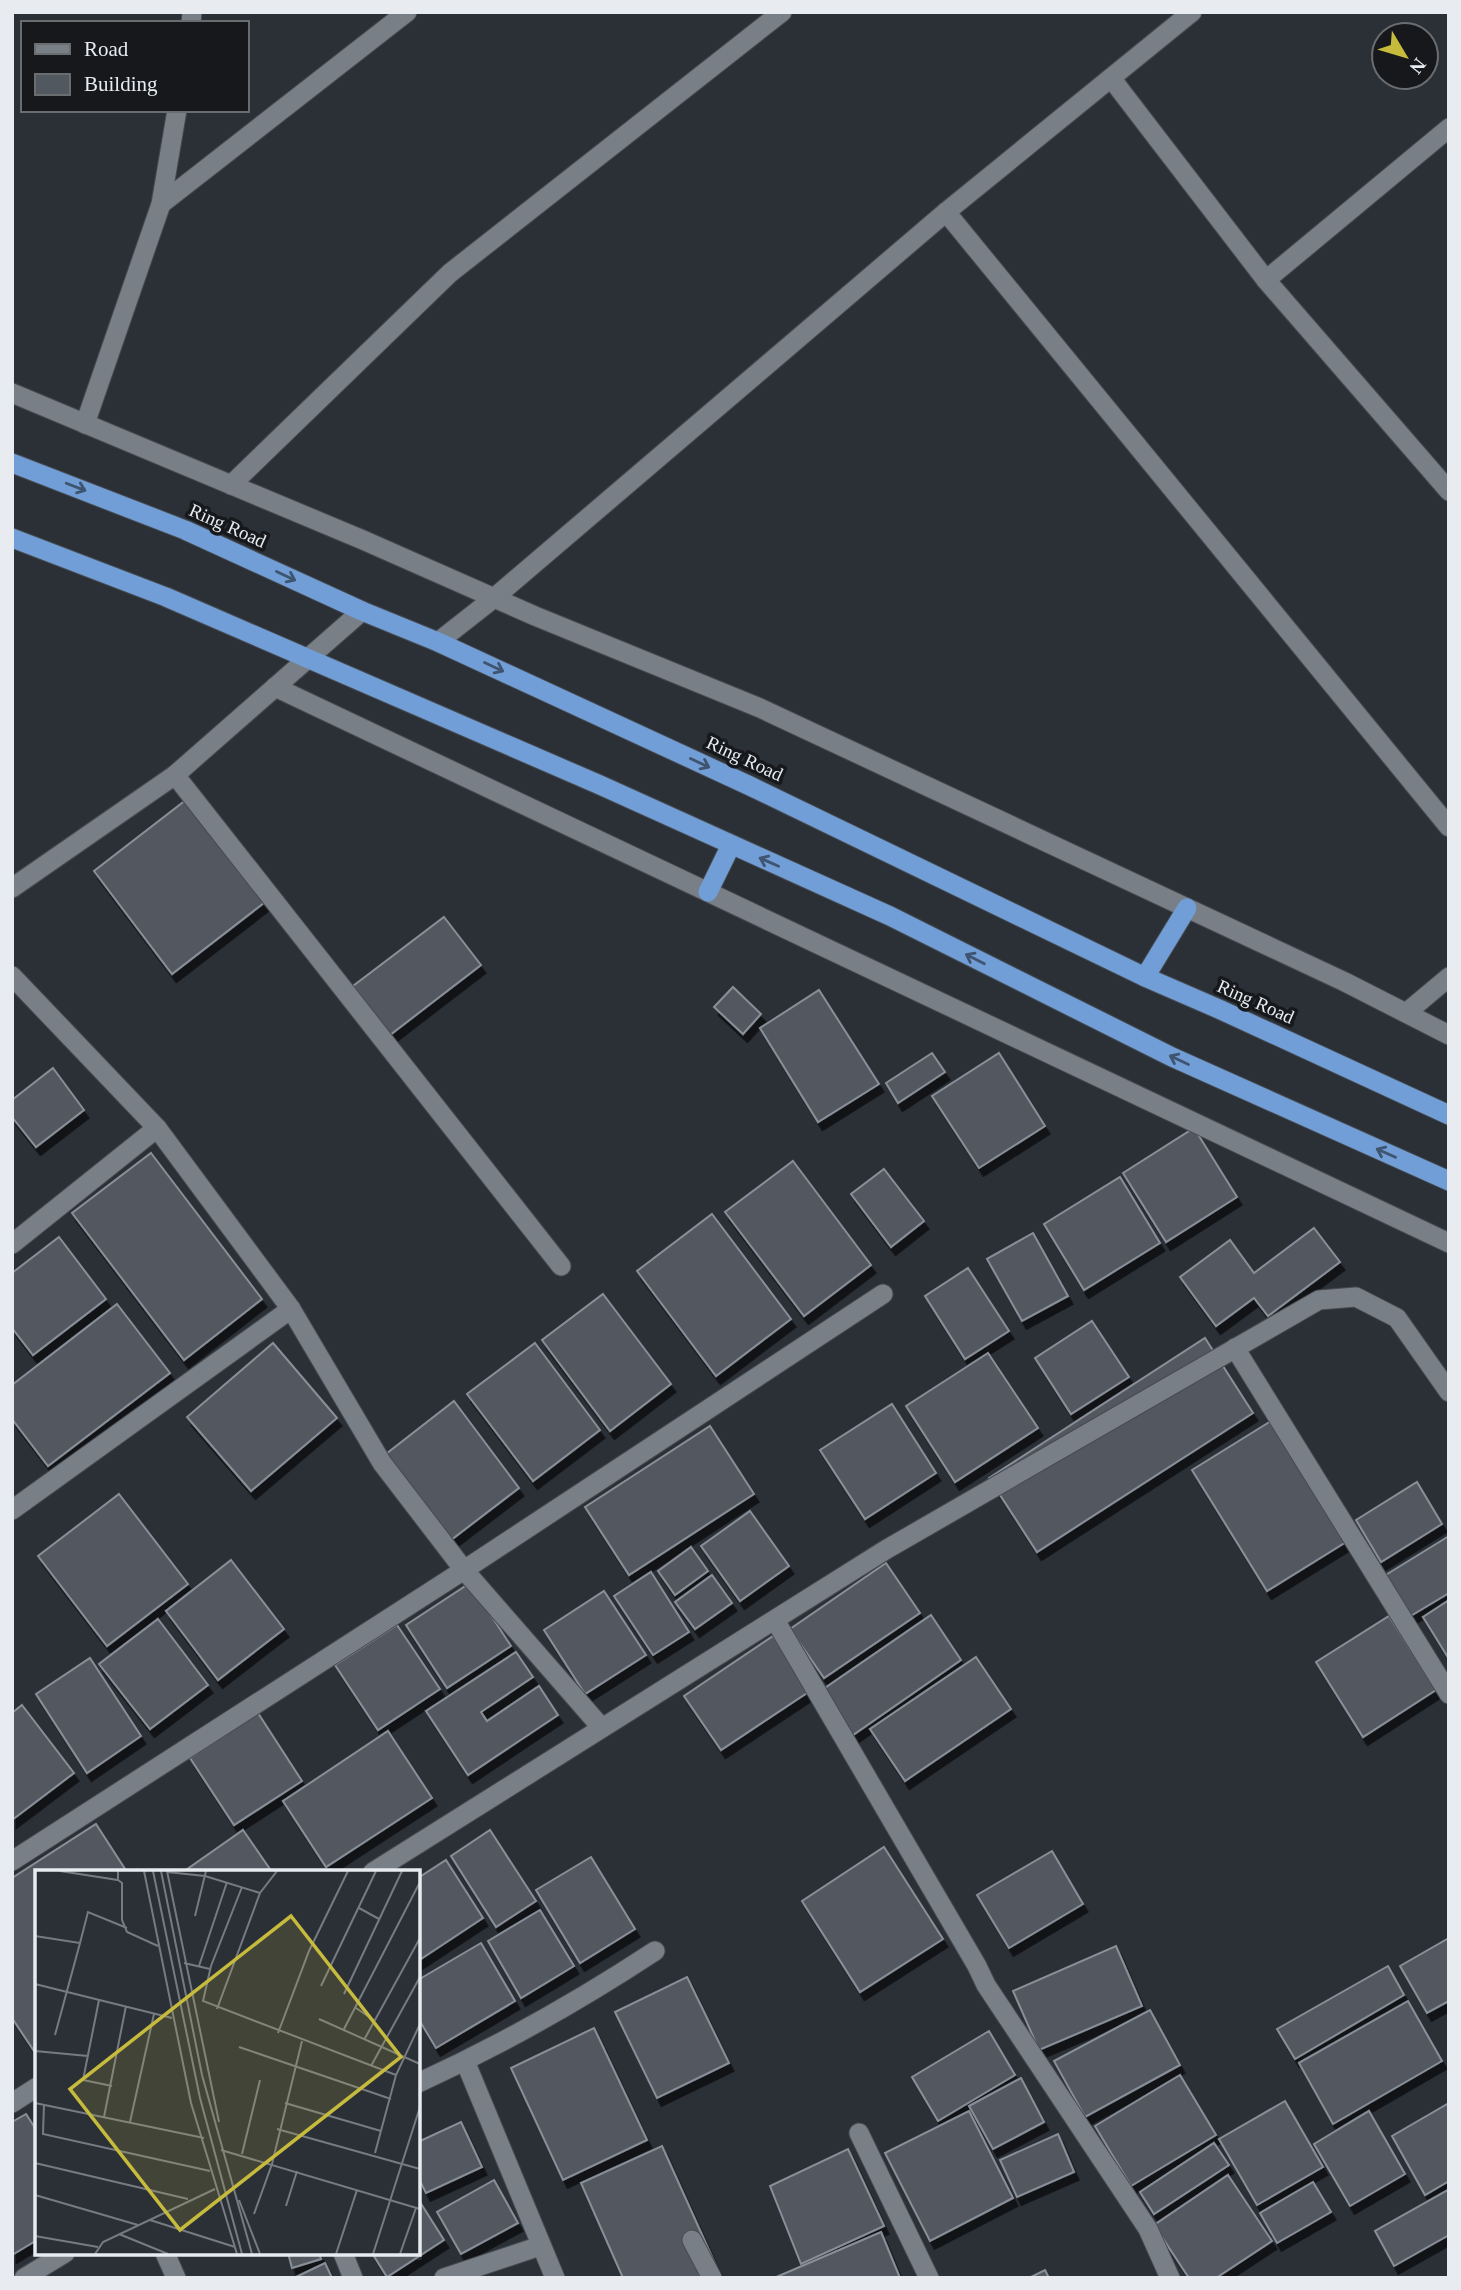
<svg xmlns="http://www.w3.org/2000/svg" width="1461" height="2290" font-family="'Times New Roman',serif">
	<defs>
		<filter id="shadow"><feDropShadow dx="4.5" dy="8" stdDeviation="0" flood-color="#0009"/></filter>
	</defs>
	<rect width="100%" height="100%" fill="#2b3037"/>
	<!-- building -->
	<g fill="#525860" stroke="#898f98" stroke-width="2" filter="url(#shadow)">
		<path d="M195,793l78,103 -101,78 -78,-103z"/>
		<path d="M444,917l37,48 -91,70 -37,-49z"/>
		<path d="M733,987l28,27 -18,20 -29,-27z"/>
		<path d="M819,990l60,94 -61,38 -58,-94z"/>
		<path d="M932,1053l13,19 -47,31 -12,-20z"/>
		<path d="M999,1053l46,73 -66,42 -47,-72z"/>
		<path d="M53,1068l31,42 -48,37 -24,-30v-17z"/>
		<path d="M1194,1128l43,69 -71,45 -43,-69z"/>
		<path d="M151,1153l111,146 -78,61 -112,-147z"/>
		<path d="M793,1161l78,104 -67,51 -79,-104z"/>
		<path d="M884,1169l40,52 -33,26 -40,-53z"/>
		<path d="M1120,1177l40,66 -76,47 -40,-66z"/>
		<path d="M712,1214l79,105 -75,57 -79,-105z"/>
		<path d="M1314,1228l26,34 -72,54 -14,-18 -38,28 -36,-49 50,-37 24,33z"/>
		<path d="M1033,1233l35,63 -46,25 -35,-62z"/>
		<path d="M59,1237l47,62 -73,56 -21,-27v-55z"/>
		<path d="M968,1268l41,63 -44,28 -40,-63z"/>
		<path d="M603,1294l68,90 -61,47 -68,-91z"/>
		<path d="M117,1304l53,69 -122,93 -36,-47v-34z"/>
		<path d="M1092,1321l37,56 -58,37 -36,-56z"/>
		<path d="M1205,1338l48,75 -216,139 -48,-74z"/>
		<path d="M273,1343l64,75 -86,73 -64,-74z"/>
		<path d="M535,1343l65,87 -67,51 -66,-87z"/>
		<path d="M988,1353l50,75 -83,54 -49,-76z"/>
		<path d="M454,1401l65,87 -68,52 -65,-86z"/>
		<path d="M892,1404l44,69 -71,46 -45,-69z"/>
		<path d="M1284,1413l75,121 -92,57 -75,-121z"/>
		<path d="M710,1426l44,68 -125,81 -44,-68z"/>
		<path d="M1417,1482l25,42 -61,38 -25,-42z"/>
		<path d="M119,1494l69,90 -81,62 -69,-90z"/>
		<path d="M750,1511l39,55 -49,35 -39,-55z"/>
		<path d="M1449,1536v57l-40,24 -25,-41z"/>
		<path d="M691,1547l17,24 -33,24 -17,-24z"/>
		<path d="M231,1560l53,69 -66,51 -52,-69z"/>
		<path d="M886,1563l34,50 -96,65 -34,-49z"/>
		<path d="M651,1572l38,60 -36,23 -39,-59z"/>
		<path d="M712,1575l20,28 -37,26 -20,-27z"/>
		<path d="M470,1583l41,63 -64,42 -41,-63z"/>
		<path d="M604,1591l42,64 -61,39 -41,-64z"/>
		<path d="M1449,1600v59l-26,-42z"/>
		<path d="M931,1615l30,45 -108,75 -31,-45z"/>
		<path d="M1389,1616l47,74 -73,47 -47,-75z"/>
		<path d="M158,1619l50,66 -58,44 -51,-65z"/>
		<path d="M397,1625l43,64 -62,41 -43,-65z"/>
		<path d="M773,1636l37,55 -89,59 -37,-54z"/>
		<path d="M516,1652l17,25 -52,35 6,9 52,-35 19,29 -90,60 -42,-64z"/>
		<path d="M976,1657l35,52 -106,72 -35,-52z"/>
		<path d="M90,1658l51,78 -54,37 -51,-79z"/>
		<path d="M22,1705l52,68 -62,47v-107z"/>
		<path d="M258,1713l44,68 -68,44 -44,-67z"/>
		<path d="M388,1731l44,67 -106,69 -43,-66z"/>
		<path d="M96,1824l31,48h-90l-1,182 -24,-36v-140z"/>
		<path d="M243,1830l29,42h-89z"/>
		<path d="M490,1830l46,71 -40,26 -45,-71z"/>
		<path d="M884,1847l59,92 -83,53 -58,-91z"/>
		<path d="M1052,1851l31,53 -74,44 -32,-53z"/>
		<path d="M591,1857l44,72 -55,34 -44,-73z"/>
		<path d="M446,1860l37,58 -65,43v-83z"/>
		<path d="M540,1910l34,56 -53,32 -33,-57z"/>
		<path d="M1449,1938v63l-22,12 -27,-47z"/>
		<path d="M481,1943l34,58 -79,47 -18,-30v-38z"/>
		<path d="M1116,1946l26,60 -103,44 -26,-59z"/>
		<path d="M1388,1966l16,29 -109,64 -18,-30z"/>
		<path d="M687,1977l42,86 -72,35 -42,-86z"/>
		<path d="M1408,2001l34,60 -109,63 -34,-61z"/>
		<path d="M1150,2010l30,55 -95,52 -31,-56z"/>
		<path d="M594,2028l53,112 -84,40 -52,-112z"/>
		<path d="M989,2031l26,44 -77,46 -26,-44z"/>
		<path d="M1180,2075l36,60 -85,51 -36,-60z"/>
		<path d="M1021,2078l23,44 -51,27 -24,-43z"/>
		<path d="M1285,2101l38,66 -66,38 -38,-66z"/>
		<path d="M1449,2103v78l-24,14 -33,-59z"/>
		<path d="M969,2111l44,87 -83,43 -45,-88z"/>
		<path d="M1369,2111l36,63 -55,32 -36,-62z"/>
		<path d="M26,2114l11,17v109l-25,15v-133z"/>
		<path d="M461,2122l21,45 -56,26 -8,-16v-35z"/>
		<path d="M1058,2134l16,38 -57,25 -17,-37z"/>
		<path d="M1214,2143l15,22 -75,49 -14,-22z"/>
		<path d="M662,2146l55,122 -21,10h-73l-42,-95z"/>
		<path d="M848,2149l36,77 -83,38 -31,-78z"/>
		<path d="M1228,2175l44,66 -56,37h-27l-35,-53z"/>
		<path d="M494,2180l24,43 -57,31 -24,-42z"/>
		<path d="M1313,2182l18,30 -54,31 -17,-30z"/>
		<path d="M1448,2190l1,45 -55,31 -19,-35z"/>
		<path d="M420,2202l24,38 -57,37 -15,-24h46z"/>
		<path d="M881,2232l19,46h-126z"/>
		<path d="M288,2253h31l2,6 -29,9z"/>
		<path d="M325,2263l7,15h-38z"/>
		<path d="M1045,2270l4,8h-20z"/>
	</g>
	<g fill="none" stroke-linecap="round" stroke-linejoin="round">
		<defs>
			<g id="minor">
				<path d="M191,23l1,-11"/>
				<path d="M1111,78l155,202 183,211"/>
				<path d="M161,204l246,-192"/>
				<path d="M946,212l503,615"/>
				<path d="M1266,280l183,-152"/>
				<path d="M85,424l76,-220 16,-94"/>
				<path d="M231,485l219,-212 332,-261"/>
				<path d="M438,642l56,-44 452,-386 246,-200"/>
				<path d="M175,775l386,491"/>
				<path d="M12,976l145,152 134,181 91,154 82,107 137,157"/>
				<path d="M1406,1013l43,-36"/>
				<path d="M12,1244l145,-116"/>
				<path d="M1235,1348l214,346"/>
				<path d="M12,1510l279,-201"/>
				<path d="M775,1620l202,346 9,19 162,244 22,49"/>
				<path d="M12,1861l452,-291 419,-276"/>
				<path d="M373,1872l514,-323 432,-249 37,-3 41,21 52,74"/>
				<path d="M465,2061l90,217"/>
				<path d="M418,2083c83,-38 161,-82 237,-132"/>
				<path d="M12,2103l25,-16"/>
				<path d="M859,2133l70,145"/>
				<path d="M692,2240l20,38"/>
				<path d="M165,2253l11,25"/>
				<path d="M343,2253l10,25"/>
				<path d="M24,2278l41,-25"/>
				<path d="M444,2278l96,-32"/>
			</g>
			<g id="tertiary">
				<path d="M12,393l351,147 172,76 225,92 585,274 104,53"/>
				<path d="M275,687l1174,556"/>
				<path d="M12,888l163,-113 187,-164"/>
			</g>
			<g id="trunk">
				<path d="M12,463l173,67 177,81 76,31 312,144 395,191 76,33 228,105"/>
				<path d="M12,538l154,59 434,188 290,131 282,141 277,124"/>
				<path d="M708,892l23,-47"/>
				<path d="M1145,977l42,-69"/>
			</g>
		</defs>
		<!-- minor casing -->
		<use href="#minor" stroke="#464b51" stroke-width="21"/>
		<!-- tertiary casing -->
		<use href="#tertiary" stroke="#464b51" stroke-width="21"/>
		<!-- trunk casing -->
		<use href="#trunk" stroke="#464b51" stroke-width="21"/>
		<!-- minor -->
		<use href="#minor" stroke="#787f87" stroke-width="19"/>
		<!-- tertiary -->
		<use href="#tertiary" stroke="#787f87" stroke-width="19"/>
		<!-- trunk -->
		<use href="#trunk" stroke="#719ed6" stroke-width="19"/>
	</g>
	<!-- one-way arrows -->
	<defs><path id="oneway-shaft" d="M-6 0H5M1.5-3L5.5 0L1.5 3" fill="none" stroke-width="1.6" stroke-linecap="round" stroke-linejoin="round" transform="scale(1.75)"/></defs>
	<g stroke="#3f546f">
		<use href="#oneway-shaft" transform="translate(76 487) rotate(21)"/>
		<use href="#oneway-shaft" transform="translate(286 576) rotate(25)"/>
		<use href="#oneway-shaft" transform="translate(494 667) rotate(25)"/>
		<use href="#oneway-shaft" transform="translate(700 763) rotate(25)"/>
		<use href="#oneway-shaft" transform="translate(769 862) rotate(-156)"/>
		<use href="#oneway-shaft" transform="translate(975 959) rotate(-153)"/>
		<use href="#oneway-shaft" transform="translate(1179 1060) rotate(-155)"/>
		<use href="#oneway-shaft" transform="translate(1386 1153) rotate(-156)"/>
	</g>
	<g text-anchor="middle" stroke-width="7" stroke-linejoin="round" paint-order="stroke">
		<!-- street labels -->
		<g font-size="19" fill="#e8ecf0" stroke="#16181b">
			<text transform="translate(228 525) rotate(24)" y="7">Ring Road</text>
			<text transform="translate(745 758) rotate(25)" y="7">Ring Road</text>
			<text transform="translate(1256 1001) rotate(24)" y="7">Ring Road</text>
		</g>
	</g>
	<!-- overview -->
	<g transform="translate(35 1870)">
		<rect width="385" height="385" fill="#2b3037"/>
		<path fill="none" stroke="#777b81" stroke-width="2" d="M25,1l58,9v-9M109,1l47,232 46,151M118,1l47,227 42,156M126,1l41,204 50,179M132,1l52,251M132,2l38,4 55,17M83,10l4,3v37l5,12 31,14M207,17l-31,79 -8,35 193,74M324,38l20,11M160,46l11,-45M0,66l45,7 -25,92M45,73l8,-31 39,16M149,93l26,6M164,96l28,-84M0,114l137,34M286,116l55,-115M309,124l58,-123M64,130l-16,80 29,6M321,138l19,13M182,139l43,-116 17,-22M284,149l101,45M309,159l76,-147M243,163l31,-82 39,-80M329,170l56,-102M204,177l152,52M0,181l53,5M336,196l49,-89M0,233l169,35M250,233l96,28M9,234l-1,30 167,37M69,247l22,-111M95,252l24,-108M242,259l143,40M186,280l199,59M340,283l21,-78 24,-51M207,284l18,-74M0,293l153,36M0,325l103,30M204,330l21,54M251,336l11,-35M219,344l18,-50 30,-123M115,350l85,27M84,364l49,20M0,366l63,11M60,384l8,-12 112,-53M301,384l21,-64M338,384l47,-147M365,384l16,-46"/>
		<path fill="#c6bb3c" fill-opacity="0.15" stroke="#c6bb3c" stroke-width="3.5" d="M256,46l110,141 -221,173 -110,-141z"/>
		<rect width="385" height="385" fill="none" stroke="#e8ecf0" stroke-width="3.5"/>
	</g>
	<!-- border -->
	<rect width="1461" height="2290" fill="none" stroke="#e8ecf0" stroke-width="28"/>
	<!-- legend -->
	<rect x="21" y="21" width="228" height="91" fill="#16181b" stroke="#6a6d70" stroke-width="2"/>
	<rect x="35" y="44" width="35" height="10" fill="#787f87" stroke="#6a6d70" stroke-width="2"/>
	<text x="84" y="56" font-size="21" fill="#e8ecf0">Road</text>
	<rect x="35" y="74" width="35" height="21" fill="#525860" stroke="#6a6d70" stroke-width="2"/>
	<text x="84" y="91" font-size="21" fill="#e8ecf0">Building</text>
	<!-- north arrow -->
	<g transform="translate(1405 56) rotate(128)"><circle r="33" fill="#16181b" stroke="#6a6d70" stroke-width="2"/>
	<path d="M0-5L12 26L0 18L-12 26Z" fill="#c6bb3c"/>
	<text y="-10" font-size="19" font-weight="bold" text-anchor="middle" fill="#e8ecf0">N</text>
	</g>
</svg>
